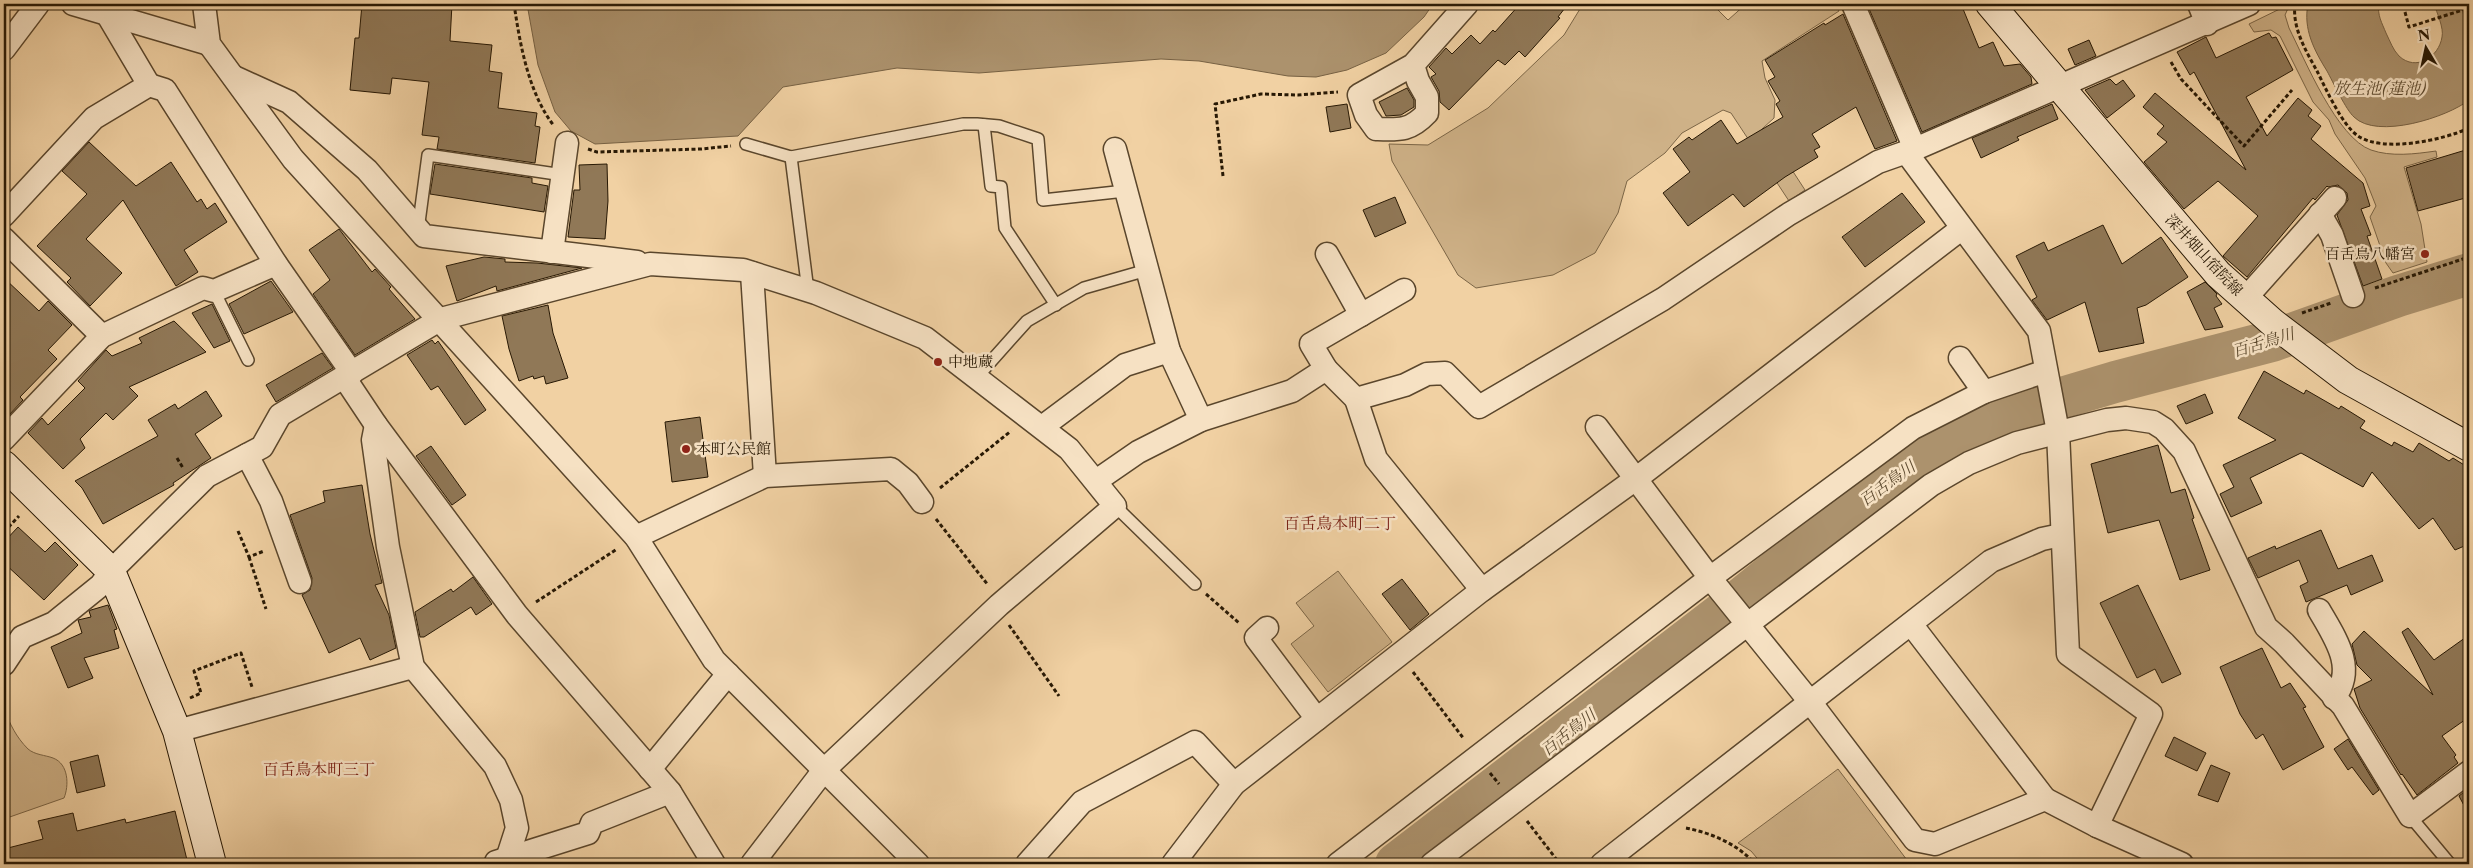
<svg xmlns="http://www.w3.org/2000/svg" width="2473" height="868" font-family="'Libre Caslon Text','Noto Serif JP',serif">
	<rect width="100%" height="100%" fill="#f1d1a3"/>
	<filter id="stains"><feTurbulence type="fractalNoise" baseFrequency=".004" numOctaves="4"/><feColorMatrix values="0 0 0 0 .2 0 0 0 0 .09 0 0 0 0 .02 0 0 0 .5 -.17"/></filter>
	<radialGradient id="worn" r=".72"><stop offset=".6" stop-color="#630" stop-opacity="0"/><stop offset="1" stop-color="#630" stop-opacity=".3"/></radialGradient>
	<!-- green -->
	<g fill="#cfb288" stroke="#7b6546">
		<path d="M1583,4h129l16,16 18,-16h90l3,7 -77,50 3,17 10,22 -1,18 -12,11 15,28 15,13 13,20 -16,11 -58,-88 -8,-3 -41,23 -17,20 -38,28 -9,32 -23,40 -42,22 -77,13 -18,-13 -66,-114 -3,-17 39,1 60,-37 76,-73z"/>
		<path d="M2290,4l-5,11 4,13c16,32 48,110 82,122 20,7 44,4 65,1l1,6 -33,10 17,57 6,38 -34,11 -7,-10 -16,-46 6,-11 -11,-28 -30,-44 -6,-14 -16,-18 -33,-66 -9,-6 -17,2 -5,-8z"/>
		<path d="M1338,571l54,71 -64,50 -37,-48 23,-18 -18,-23z"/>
		<path d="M4,709c6,15 12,28 24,40 7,6 17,6 25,9 16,6 16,28 11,40l-60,21z"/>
		<path d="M1838,769l72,95h-148l-11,-13 -13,-8z"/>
	</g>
	<!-- water -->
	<g fill="#ac926d" stroke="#776143">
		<path d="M527,4h906l-9,13 -38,36 -39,17 -31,7 -28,-1 -89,-15 -38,-2 -182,14 -82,-5 -114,19 -45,49 -143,8 -24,-13 -16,-19 -17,-47z"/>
		<path d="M2308,4h71c-2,11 3,19 7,29 4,8 7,17 13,23 17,16 40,1 43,-19 2,-9 -5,-24 -8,-33h27l8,33v63c-21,17 -92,40 -115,17 -8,-7 -21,-35 -27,-46 -13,-21 -24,-42 -19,-67z"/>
	</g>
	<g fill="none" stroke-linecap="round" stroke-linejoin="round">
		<!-- river -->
		<path stroke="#ac926d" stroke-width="42" d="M1396,864l346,-266 146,-118 56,-36 40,-19 54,-20 77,-23 157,-41 126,-45 71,-22"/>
	</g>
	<!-- building -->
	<g fill="#907857" stroke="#271804">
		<path d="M362,4h90l-2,37 42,4 -3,26 13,2 -4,35 39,5 -2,13 5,1 -5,36 -98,-14 2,-12 -17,-2 7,-53 -37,-4 -2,16 -40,-4 5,-52h4z"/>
		<path d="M1520,4h48l-10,13 2,1 -35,39 -6,-6 -14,14 -7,-5 -49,50 -9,-8 -1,-11 -8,-14 5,-3 -7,-7 17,-19 6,6 19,-19 9,9 13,-14 2,2z"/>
		<path d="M1867,4h94l18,44 14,-6 11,24 16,-2 11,13 1,7 -110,48z"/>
		<path d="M1843,14l54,127 -22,8 -19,-42 -44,27 8,13 -6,3 4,7 -33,20 -41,30 -11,-13 -45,32 -25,-33 27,-21 -17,-23 16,-12 3,3 29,-20 16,24 46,-27 -7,-13 4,-3 -12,-20 7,-4 -10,-17 59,-37 1,2z"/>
		<path d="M2269,33l3,5 4,-1 17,33 -47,27 21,39 31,-38 14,12 -4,6 13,10 -10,13 52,44 7,23 -9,3 10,26 -4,1 15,43 -19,7 -26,-71 11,-15 -1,-7 -9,-8 -10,2 -1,-1 -12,14 -2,-2 -66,79 -24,-21 35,-40 -40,-35 -34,28 -40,-47 23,-20 -10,-8 7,-8 -21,-19 12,-14 91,77 -52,-98 -4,3 -13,-23 29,-15 10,21z"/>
		<path d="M2089,40l7,16 -21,9 -7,-16z"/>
		<path d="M2110,79l6,6 7,-5 12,16 -28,22 -22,-28z"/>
		<path d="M1407,88l7,12v7l-13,8 -15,1 -7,-14z"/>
		<path d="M1347,104l4,24 -21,4 -4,-25z"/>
		<path d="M2052,104l6,15 -41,18 2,3 -38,18 -9,-20z"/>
		<path d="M89,142l47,44 35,-24 26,40 4,-3 6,10 8,-6 12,19 -43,28 14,22 -22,14 -53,-86 -37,39 36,34 -32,33 -23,-24 4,-4 -34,-32 50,-52 -25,-23z"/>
		<path d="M2469,149v48l-51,14 -12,-43z"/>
		<path d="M435,164l97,14v5l16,3 -4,26 -114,-18z"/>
		<path d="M607,164l1,37 -3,38 -37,-2 6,-47h6l-1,-25z"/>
		<path d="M1902,193l23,29 -60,45 -23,-30z"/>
		<path d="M1395,197l11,26 -31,14 -12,-27z"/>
		<path d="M2103,225l19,39 39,-27 27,40 -42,28 -9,3 7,35 -45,9 -14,-50 -38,18 -15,-20 5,-3 -21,-41 28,-14 4,9z"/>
		<path d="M339,229l33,43 3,-3 16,18 -2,2 26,30 -60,36 -42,-61 17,-14 -21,-30z"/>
		<path d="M484,257l21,2v3l32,1 45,5 -85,23 -1,-5 -39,15 -11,-35z"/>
		<path d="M4,278l35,33 9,-10 24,24 -24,25 9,9 -37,38 3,3 -14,15 -3,-3 -2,2z"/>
		<path d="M271,281l22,31 -49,22 -15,-30z"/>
		<path d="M2205,282l12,12 -1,2 6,8 -8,4 9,19 -18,3 -18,-38z"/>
		<path d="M212,304l18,37 -16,7 -22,-35z"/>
		<path d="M548,305l5,28 15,45 -22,6 -2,-8 -10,3 -1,-3 -14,5 -10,-32 -7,-33z"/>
		<path d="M174,321l32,31 -77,35 9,9 -25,24 -7,-7 -26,26 5,9 -22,21 -35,-36 14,-15 6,7 37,-37 -7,-7 28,-31 6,6 30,-13 -3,-5z"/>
		<path d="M432,340l3,4 3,-3 48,69 -21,15 -27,-39 -7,4 -24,-35z"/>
		<path d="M322,353l11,15 -57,34 -10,-17z"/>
		<path d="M2264,371l40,23 2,-4 33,19 2,-3 24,15 -5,7 32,18 2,-4 19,10 6,-9 30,18 4,-3 16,10v76l-14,6 -22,-32 -14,11 -47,-57 -9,15 -62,-34 -51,25 12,25 -31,14 -11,-23 14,-7 -11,-22 53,-25 -38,-22z"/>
		<path d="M206,391l16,25 -27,18 16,24 -38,25 1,2 -71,39 -21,-36 -7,-7 83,-45 -10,-16 27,-16 3,5z"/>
		<path d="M2205,394l8,19 -27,11 -9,-18z"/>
		<path d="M700,417l8,60 -36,5 -7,-60z"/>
		<path d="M2158,445l13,48 14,-4 9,29 -2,1 18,51 -30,10 -21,-60 -51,13 -17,-69z"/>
		<path d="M431,446l35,49 -14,10 -36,-49z"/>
		<path d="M362,485l8,49 12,49 -7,2 14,30 7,33 -26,12 -10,-22 -31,15 -27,-58 8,-5 2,-12 -22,-63 35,-13 -2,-11z"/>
		<path d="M18,527l27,25 10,-10 23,23 -34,35 -40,-37v-21z"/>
		<path d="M2321,530l17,39 34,-14 11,26 -32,14 -4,-10 -41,17 -6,-16 8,-4 -9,-22 -41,18 -10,-20 27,-12 1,3z"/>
		<path d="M473,577l19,27 -16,11 -5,-8 -47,30h-4l-5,-25 36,-23 2,3z"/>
		<path d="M1402,579l27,35 -19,16 -28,-36z"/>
		<path d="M2138,585l43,89 -19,9 -7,-14 -18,9 -37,-75z"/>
		<path d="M108,605l9,24 -3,1 5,18 -35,10 9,20 -25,10 -17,-41 31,-14 -4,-13 13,-3 -2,-6 2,-1z"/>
		<path d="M2408,628l26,32 35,-25v82l-27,19 14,19 -2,2 4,6 -41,32 -15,-21 -1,1 -41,-67 -6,-19 18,-9 -15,-15 -5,-21 12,-13 69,64 -31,-63z"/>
		<path d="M2262,648l19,40 9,-5 16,24 -3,1 21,39 -41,23 -20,-36 -7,5 -16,-25 -20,-47z"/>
		<path d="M2174,737l32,16 -9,18 -32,-15z"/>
		<path d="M2348,739l31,51 -6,5 -21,-28 -4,3 -14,-21z"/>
		<path d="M98,755l7,31 -28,7 -7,-31z"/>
		<path d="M2211,765l19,8 -12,29 -20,-7z"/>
		<path d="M2469,788v27l-10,-19z"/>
		<path d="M175,811l13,53h-184v-15l39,-10 -5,-18 35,-8 4,18 48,-12 1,4z"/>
	</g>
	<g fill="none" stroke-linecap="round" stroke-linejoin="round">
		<defs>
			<g id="lane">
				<path d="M984,125l7,61 10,1 4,41 51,77"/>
				<path d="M746,144l45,13 172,-33h14l22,2 39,13 5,61 82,-9"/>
				<path d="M791,157l17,134"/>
				<path d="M418,230l10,-75 135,20"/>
				<path d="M214,291l34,69"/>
				<path d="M977,377l50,-56 57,-33 63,-18"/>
				<path d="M1115,506l80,78"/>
				<path d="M2410,816l40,48"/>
			</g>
			<g id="street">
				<path d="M73,4l136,40"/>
				<path d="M204,4l5,40 84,115 343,378 78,123 204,204"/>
				<path d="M1853,4l62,145"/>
				<path d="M2199,4l8,20"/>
				<path d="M4,49l34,-45"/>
				<path d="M1413,65l5,16 9,16v16c-17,18 -27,17 -51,16l-10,-14 -7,-20 54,-30 54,-61"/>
				<path d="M234,77l55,25 78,68 57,66 213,26"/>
				<path d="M149,85l16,5 111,174 76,109"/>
				<path d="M1115,149l54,202 32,69"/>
				<path d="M1906,152l133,179 19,101 10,222 83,60 -54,112"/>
				<path d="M2320,214l12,21 21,61"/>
				<path d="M4,215l90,-97 55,-33 -42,-71"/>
				<path d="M4,239l98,97"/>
				<path d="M552,252l15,-109"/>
				<path d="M1327,254l34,61"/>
				<path d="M752,273l13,203"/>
				<path d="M2245,299l90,-101"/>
				<path d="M1960,358l24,34"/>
				<path d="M1326,369l-15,-25 93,-54"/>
				<path d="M344,377l32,48 141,190 153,177 44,72"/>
				<path d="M1356,399l20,60 106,131"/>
				<path d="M376,425l-3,15 15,107 25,120 82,99 16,34 6,28 -10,31 -6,5"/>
				<path d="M1042,427l83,-62 44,-14"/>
				<path d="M1597,427l113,151 101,125 104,137 20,4 110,-45 52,27 85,38"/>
				<path d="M4,439l98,-103 101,-48 11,3 62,-27"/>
				<path d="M247,455l24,46 29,81"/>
				<path d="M1096,481l42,-29 63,-32 91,-29 34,-22 30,30 49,-14 22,-11 18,-1 34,34 184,-108 126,-85 89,-52 37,-13 334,-145"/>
				<path d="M636,537l129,-61 126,-7 17,14 14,19"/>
				<path d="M2319,610c16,28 38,58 15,88"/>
				<path d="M1911,624l134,175"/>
				<path d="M1267,628l-11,10 61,81"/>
				<path d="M4,664l18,-27 32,-14 47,-38 10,-14 96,-95 55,-29 18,-32 161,-96 209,-55 93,6 73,23 109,45 144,111 46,57 -116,99 -175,165 -72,94"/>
				<path d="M177,731l236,-64"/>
				<path d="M650,769l78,-95"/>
				<path d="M496,862l92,-29 4,-10 78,-31"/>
				<path d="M1027,864l55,-62 113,-60 39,42"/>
				<path d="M1173,864l61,-80 248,-194 155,-112 324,-249"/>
				<path d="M1338,864l372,-286 203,-150 71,-36 62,-21"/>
				<path d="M1432,864l499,-379 38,-22 48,-20 90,-23 19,-2 27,4 11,7 20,22 82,176 18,16 59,63 67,110 59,-44"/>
				<path d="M1602,864l389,-303 51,-22 19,-4"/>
			</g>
			<g id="secondary">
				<path d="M1990,4l228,270 55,49 75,57 121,67"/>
				<path d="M4,465l107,106 66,160 35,133"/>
			</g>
		</defs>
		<!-- lane casing -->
		<use href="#lane" stroke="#5a462c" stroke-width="14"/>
		<!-- street casing -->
		<use href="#street" stroke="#5a462c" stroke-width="25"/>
		<!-- secondary casing -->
		<use href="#secondary" stroke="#271804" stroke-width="30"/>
		<!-- path -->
		<g stroke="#271804" stroke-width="3" stroke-dasharray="4 2.5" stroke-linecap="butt">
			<path d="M514,4c6,40 14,88 40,122"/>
			<path d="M2295,4c-3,24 11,47 22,67 9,18 25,54 41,65 25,17 86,4 111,-8"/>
			<path d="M2405,12l4,15 60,-19"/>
			<path d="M2171,62l10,17 63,67 48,-56"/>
			<path d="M588,149l9,3 104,-3 30,-3"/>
			<path d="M1223,176l-8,-72 46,-10 37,1 40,-3"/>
			<path d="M2375,288l94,-31"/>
			<path d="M2302,313l29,-10"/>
			<path d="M177,458l6,10"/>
			<path d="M940,488l71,-57"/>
			<path d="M936,519l52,66"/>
			<path d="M238,531l11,26 15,-6"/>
			<path d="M4,532l15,-16"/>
			<path d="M249,557l17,52"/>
			<path d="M1206,594l33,29"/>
			<path d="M536,602l81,-53"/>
			<path d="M1009,625l50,71"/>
			<path d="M1413,672l51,67"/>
			<path d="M190,698l11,-5 -7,-22 47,-18 11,34"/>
			<path d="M1490,773l9,11"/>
			<path d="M1527,821l33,43"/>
			<path d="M1686,828c25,5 52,16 69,36"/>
		</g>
		<!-- lane -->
		<use href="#lane" stroke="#f6e1c3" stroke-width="11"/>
		<!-- street -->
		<use href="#street" stroke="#f6e1c3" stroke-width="22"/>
		<!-- secondary -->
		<use href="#secondary" stroke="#f6e1c3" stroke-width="28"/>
	</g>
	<!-- markers -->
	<g fill="#8f2418" stroke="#f6e1c3" stroke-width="2">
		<circle cx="2425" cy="254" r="5"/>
		<circle cx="938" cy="362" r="5"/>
		<circle cx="686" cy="449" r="5"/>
	</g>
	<g text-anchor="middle" stroke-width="5" stroke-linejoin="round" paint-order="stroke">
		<!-- poi labels -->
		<g font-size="15" fill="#271804" stroke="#f6e1c3" text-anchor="start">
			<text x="2415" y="259" text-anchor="end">百舌鳥八幡宮</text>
			<text x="948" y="367">中地蔵</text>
			<text x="696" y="454">本町公民館</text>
		</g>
		<!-- street labels -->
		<g font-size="15" fill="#271804" stroke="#f6e1c3">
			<text transform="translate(2204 255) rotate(47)" y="5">深井畑山宿院線</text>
		</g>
		<!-- water labels -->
		<g font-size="16" font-style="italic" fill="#5c492e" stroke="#f6e1c3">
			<text x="2380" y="94">放生池(蓮池)</text>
			<text transform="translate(2263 342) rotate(-17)" y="6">百舌鳥川</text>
			<text transform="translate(1887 483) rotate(-36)" y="6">百舌鳥川</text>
			<text transform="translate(1568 732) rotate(-38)" y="6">百舌鳥川</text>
		</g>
		<!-- neighbourhood labels -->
		<g font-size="16" fill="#7a1f14" stroke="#f6e1c3">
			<text x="1340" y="529">百舌鳥本町二丁</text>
			<text x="319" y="775">百舌鳥本町三丁</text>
		</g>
	</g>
	<!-- margin -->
	<rect width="2473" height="868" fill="none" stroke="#f1d1a3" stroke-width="20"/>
	<rect x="5" y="5" width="2463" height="858" fill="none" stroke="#271804" stroke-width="2.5"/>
	<rect x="10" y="10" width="2453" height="848" fill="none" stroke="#271804"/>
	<!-- north arrow -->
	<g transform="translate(2426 48) rotate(351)" stroke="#f6e1c3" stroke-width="4" paint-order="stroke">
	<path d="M0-4L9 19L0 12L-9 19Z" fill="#271804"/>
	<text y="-8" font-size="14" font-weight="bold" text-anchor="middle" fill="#271804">N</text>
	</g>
	<rect width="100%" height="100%" filter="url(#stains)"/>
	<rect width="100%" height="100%" fill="url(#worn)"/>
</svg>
